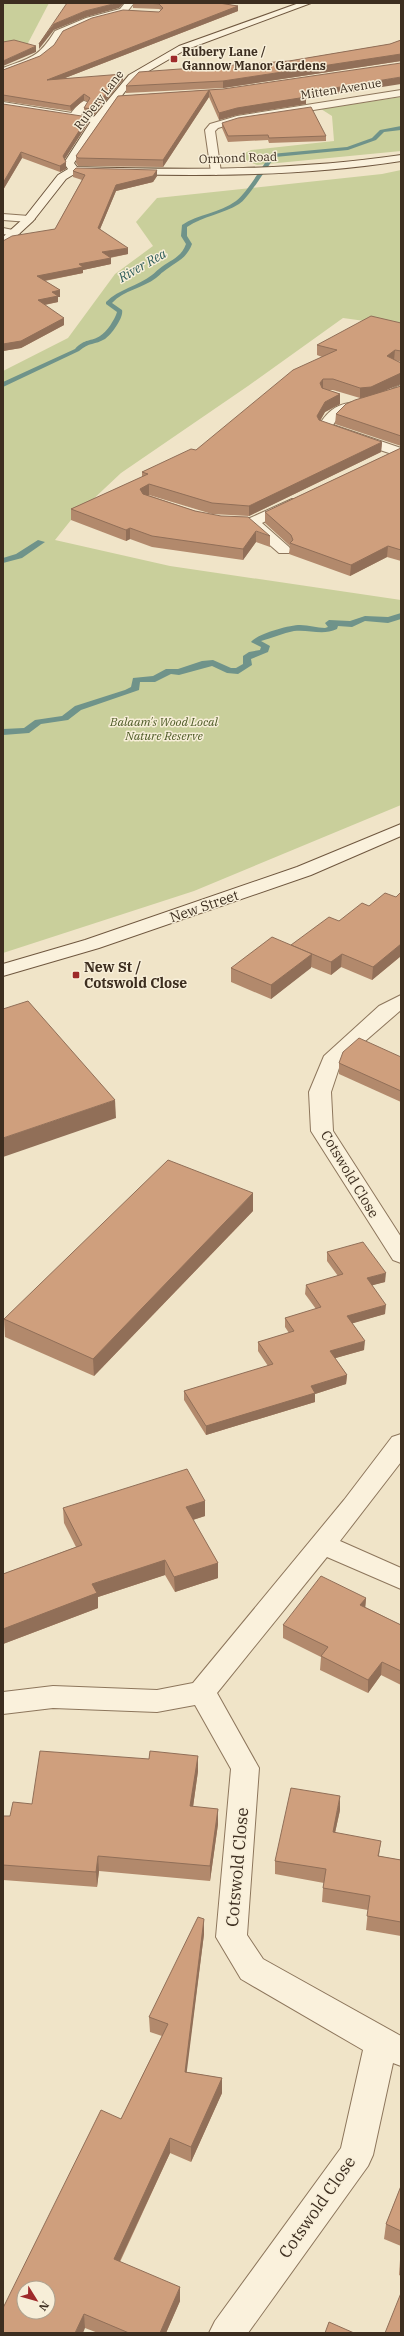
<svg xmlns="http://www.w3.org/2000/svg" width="404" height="2336" font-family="'IBM Plex Serif',serif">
	<rect width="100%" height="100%" fill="#f0e4c8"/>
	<!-- green -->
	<g fill="#c9cf9b">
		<path d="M3,3h46l-22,42 -24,-1z"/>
		<path d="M401,97v54l-144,14 -20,-8 14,-7 83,-9 -2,-25 -11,-7z"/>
		<path d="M401,170v156l-58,-8 -95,68 -127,87 -50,47 -16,20 115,26 231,34v205l-207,86 -191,62v-582l65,-33 47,-64 38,-28 -17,-24 21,-24 225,-24z"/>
	</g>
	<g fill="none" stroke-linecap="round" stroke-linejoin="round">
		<!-- stream -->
		<g fill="#6f938a" fill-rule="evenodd">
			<path d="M401,126v4l-17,2 -8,8 -28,10 -73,7c-8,10 -27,42 -36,47 -16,10 -36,12 -52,23v9l5,8c-6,16 -17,18 -29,28 -2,1 -4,4 -7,6 -13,10 -32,12 -44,25l10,7c2,7 -10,24 -17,29 -10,6 -16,3 -26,12l-76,36v-5l72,-33c10,-11 16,-7 25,-13 7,-4 15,-17 17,-24l-11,-8v-2c13,-13 32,-16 46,-27 3,-2 4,-4 7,-6 11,-9 22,-11 27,-25l-5,-8 1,-11c16,-11 38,-12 54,-24 10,-7 27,-36 35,-47l76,-7 25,-9 8,-8z"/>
			<path d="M38,540l7,2 -23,16 -19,5v-5l13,-4z"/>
			<path d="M401,613v6l-13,4 -23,-2 -13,6 -14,-1 -1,3c-15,7 -28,0 -43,2 -11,2 -22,7 -33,10l9,5 -2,6 -17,7 1,6 -14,9 -11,-1 -15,-7 -33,9 -8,-1 -16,8h-15l-1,8 -58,20 -13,10 -27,4 -12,9 -26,2v-6l21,-1 11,-8 27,-4 13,-10 50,-16 6,-3 2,-9 20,-2 13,-7h12l24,-8 11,-1 18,8h5l7,-4v-8l6,-4 11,-2 1,-3 -10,-5c6,-8 38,-17 49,-17 9,0 17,3 25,3l3,-1 -3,-4 4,-3 21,1 15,-5 23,1z"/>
		</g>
		<defs>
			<g id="lane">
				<path d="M84,101l3,1 2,2 -12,16h-8c-1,-5 9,-17 15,-19z"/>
				<path d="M3,228l15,3 2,2 -6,3 -11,-2z"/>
			</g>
			<g id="street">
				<path d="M125,3h9l-8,10 -34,9 -30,13c-10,23 -36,33 -59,39v-6c29,-11 35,-10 52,-37l31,-13 34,-9z"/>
				<path d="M401,90v6l-163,26 -20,6 -3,3 6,41 -5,3 -5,-3 -6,-42 5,-6 27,-8z"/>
				<path d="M3,102l94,15 5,3 -5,3 -94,-15z"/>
				<path d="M3,214l26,2 6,3 -6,3 -26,-2z"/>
				<path d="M401,385v10c-20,12 -56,8 -68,30l68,23v9l-81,-27 -2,-3c18,-32 36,-20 64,-32 7,-3 12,-8 19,-10z"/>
				<path d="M292,499l5,1 2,3 -2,3 -35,17 27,24 2,3 -2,3h-10l-31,-27h-25l-7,-4 7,-4h27z"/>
				<path d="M401,995v15l-60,52 -10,30 2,39 68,106v26l-8,-3 -82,-129 -2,-39 15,-36 55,-50z"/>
				<path d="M401,1434v28l-61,79 61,27v21l-74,-32 -110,136 42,75 -12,167 16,24 138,77v30l-8,-3 -20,92 -5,11 -120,167h-39l6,-12 126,-173 22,-98 -122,-71 -25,-42 15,-168 -36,-64 -38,7 -104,-4 -50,6v-22l50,-6 104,4 36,-7 151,-183 48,-63z"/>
			</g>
			<g id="secondary">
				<path d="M299,3h12l-126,47 -50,29 -34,43 -27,41 3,4c109,3 216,4 324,-12v6c-108,17 -216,15 -325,12l-10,6 -33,42 -26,24 -4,1v-9l22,-20 33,-42 10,-6 -4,-6 29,-45 36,-43 50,-29z"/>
				<path d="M401,824v12l-90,39 -212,73 -96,28v-12l82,-24 212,-73z"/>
			</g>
		</defs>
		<!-- lane casing -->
		<use href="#lane" stroke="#8d765c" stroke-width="2"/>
		<!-- street casing -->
		<use href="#street" stroke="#8d765c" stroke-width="2"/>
		<!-- secondary casing -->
		<use href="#secondary" stroke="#6f573f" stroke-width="2"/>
		<!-- lane -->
		<use href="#lane" fill="#faf1dc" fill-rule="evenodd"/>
		<!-- street -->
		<use href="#street" fill="#faf1dc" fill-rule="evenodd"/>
		<!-- secondary -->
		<use href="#secondary" fill="#faf1dc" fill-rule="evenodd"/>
	</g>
	<!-- wall -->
	<g fill="#b2896c">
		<path d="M133,3h87l18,3v5l-173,67 58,2 -29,35 -10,-2v-5l4,-6 -4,-2 -13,11 -68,-10v-31l156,-58 2,-2 -2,-1 -26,-1z"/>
		<path d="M401,40v21l-178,27 -97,5v-7l163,-25 101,-17z"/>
		<path d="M223,89l83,10v5l-69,11 -18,5 -10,-23 -46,70 -85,-1 -2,-3v-7l42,-60z"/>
		<path d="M3,104l85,19 -24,37 2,9 -6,3 -38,-14 -19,32z"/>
		<path d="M222,123l104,13v5l-57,2 -1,-3 -40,2 -6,-14z"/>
		<path d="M73,171l84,5 -4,6 -37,9 -16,38 28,25 -18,4 1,6 -28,6v3l-38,8 15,9v7h-2v5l-13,3 19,20 -43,23 -18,3v-110l52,-12 27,-49 -9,-3z"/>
		<path d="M401,323v39l-6,-2 6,3v21l-23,9 23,-7v60l-66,-22 1,-10 27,-16h-3l-27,-8h-5l12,4v10l-15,8 -5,9 62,21 -1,10 -132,64 -37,-2 -63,-19h-1l122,41v11l-14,-5 -13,18 -91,-13 -22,-8 -4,2 -55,-21v-11l71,-32v-5l54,-22 126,-93 -5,-2v-10z"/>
		<path d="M401,448v113l-14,-4 -37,19 -61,-22 1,-8 -25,-23v-11z"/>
		<path d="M401,892v64l-29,24 -31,-13 -10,8 -20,-8 -40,32 -40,-17v-14l60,-23 78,-39 27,-9z"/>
		<path d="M401,1057v45l-62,-28v-11z"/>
		<path d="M253,1211l-159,165 -89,-39 -1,-18z"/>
		<path d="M327,1252l58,30 -13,3 13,29 -33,9 12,27 -29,8 12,17 -1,9 -31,10v8l-109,33 -22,-35v-9l84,-25 -10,-15v-9l31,-9 -4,-6v-9l31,-9 -11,-15 1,-9 32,-9 -11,-15z"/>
		<path d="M205,1501v15l-12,4 25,43v15l-43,14 -10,-17 -67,22v11l-95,36v-70l73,-27 -12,-24 -1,-15z"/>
		<path d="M366,1598l-1,9 36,18v60l-20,-10 -13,18 -48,-23 1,-13 -38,-19v-13z"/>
		<path d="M198,1756v15l-5,36 25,2v15l-8,57 -111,-10 -2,16 -94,-7v-64h7l22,-12 117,-45z"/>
		<path d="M340,1810l-5,23 44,23 22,4v76l-35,-6 2,-20 -46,-8 1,-14 1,-5 -49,-9v-13z"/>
		<path d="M204,1919v15l-18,138 36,6v15l-31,69 -21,-9 -50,109 60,39 -14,32h-68l-13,-5 -82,5 118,-214 41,-83 -12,-4 -1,-15z"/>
		<path d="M401,2186v60l-17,-7 2,-15z"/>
		<path d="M401,2258v18l-2,-1 1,-15z"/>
	</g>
	<!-- shaded-wall -->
	<g fill="#916f58">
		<path d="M117,3h7l-5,5 -33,9 -32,13 -15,19v-5l15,-20 31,-13z"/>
		<path d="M238,6v5l-191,74v-5z"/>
		<path d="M36,46v6l-33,14v-5z"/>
		<path d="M401,54v7l-178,27v-7z"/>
		<path d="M123,74v6l-29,35 -1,-6z"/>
		<path d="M401,77v7l-95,15v5l-69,11 -18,5v-7l18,-5 67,-15z"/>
		<path d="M209,90v7l-46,70v-7z"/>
		<path d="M84,94v6l-13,11 -1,-5z"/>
		<path d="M88,117v6l-25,39v-6z"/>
		<path d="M21,152l1,6 -19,32v-7z"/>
		<path d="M66,162v7l-6,3v-6z"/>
		<path d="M157,170v6l-4,6 -37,9 -18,43v-6l18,-43z"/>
		<path d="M128,248v6l-26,5v-7z"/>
		<path d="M111,258v6l-28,6v3l-46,9v-6l42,-12z"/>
		<path d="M60,290v7h-2v5l-20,4v-6l14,-8z"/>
		<path d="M64,318v7l-43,23 -18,3v-7z"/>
		<path d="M395,350l-1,10 -7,-4z"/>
		<path d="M401,373v11l-31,13 -10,1v-10z"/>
		<path d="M323,379v11l-3,-7z"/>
		<path d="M340,394v10l-15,8 -8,14v-10l8,-14z"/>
		<path d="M382,442l-1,10 -132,64v-10z"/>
		<path d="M149,484v11l-8,5 -1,-11z"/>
		<path d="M130,528v11l-4,2v-11z"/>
		<path d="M256,531v11l-13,18v-11z"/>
		<path d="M388,546l-1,11 -37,19 1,-11z"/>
		<path d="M401,944v12l-29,24 1,-13z"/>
		<path d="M312,954l-1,14 -40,31v-14z"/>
		<path d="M342,954l-1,13 -10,8v-13z"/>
		<path d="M115,1100l1,18 -113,39v-19z"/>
		<path d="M253,1193v18l-159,165 -1,-17z"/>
		<path d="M386,1273l-1,9 -19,5 1,-9z"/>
		<path d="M386,1305l-1,9 -38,11v-9z"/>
		<path d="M365,1341l-1,9 -35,10 1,-9z"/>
		<path d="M347,1375l-1,9 -31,10v8l-109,33v-9l105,-40z"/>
		<path d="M205,1501v15l-19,6v-15z"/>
		<path d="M165,1560v15l-67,22v11l-95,36v-15l89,-45z"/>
		<path d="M218,1563v15l-43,14 -1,-15z"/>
		<path d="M366,1598l-1,13 -5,-6z"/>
		<path d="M382,1662l-1,13 -13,18v-13z"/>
		<path d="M198,1756v15l-7,50 -1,-15z"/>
		<path d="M340,1796v14l-8,36 1,-14z"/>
		<path d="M218,1809v15l-8,57v-15z"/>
		<path d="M381,1841l-2,14 -2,15 1,-14z"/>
		<path d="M98,1856l1,15 -2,16 -1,-15z"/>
		<path d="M204,1919v15l-19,152v-14z"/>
		<path d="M222,2078v15l-31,69v-15z"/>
		<path d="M170,2138v15l-56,120v-14z"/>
		<path d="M180,2287v14l-14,32h-6z"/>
		<path d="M84,2314l1,14 -2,5h-8z"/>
	</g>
	<!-- building -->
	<g fill="#cf9f7d" stroke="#916f58" fill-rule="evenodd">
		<path d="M67,3h50l-32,8 -31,13 -15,20z"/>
		<path d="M146,3h73l19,3 -191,74 76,-6 -30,35 -9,-1 6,-10 -6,-4 -14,12 -67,-11v-25l37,-14 14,-11 9,-14 29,-13 31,-8 36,2 4,-4 -4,-4z"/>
		<path d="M14,40l22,6 -33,15v-19z"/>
		<path d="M401,40v14l-178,27 -97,5 13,-14 150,-11 101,-17z"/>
		<path d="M401,63v14l-97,16 2,4 -69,11 -18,5 -10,-23 -46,70 -85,-2 -2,-2 42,-60 105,-7z"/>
		<path d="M3,104l85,13 -25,39 3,6 -6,4 -39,-14 -18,31z"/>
		<path d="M311,107l15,29 -57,2 -1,-3 -40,1 -6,-13 16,-5z"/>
		<path d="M76,168l81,2 -4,6 -37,9 -18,43 30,20 -26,4 9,6 -32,6 4,3 -46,9 23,14 -8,2 6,4 -20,4 26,18 -43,23 -18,3v-103l9,-5 43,-7 30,-54 -12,-4z"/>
		<path d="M371,316l30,7v28l-6,-1 -8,6 14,7v10l-30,14 -11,1 -27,-9h-10l-3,4 2,5 18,6 -15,8 -8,14 2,4 63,22 -133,64 -37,-3 -63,-19 -9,5 3,5 52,17 26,5 27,1 22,19 -14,-5 -13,18 -91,-13 -22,-8 -4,2 -55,-21 77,-35 -6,-2 49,-23 5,1 97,-80 44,-20 -20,-5z"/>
		<path d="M401,386v50l-65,-22 10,-10 9,-4z"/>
		<path d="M401,448v102l-13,-4 -37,19 -61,-22 3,-3 -2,-5 -26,-23z"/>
		<path d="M401,892v52l-28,23 -31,-13 -11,8 -40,-17 38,-28 10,4 23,-18 7,3 16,-13 11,4z"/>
		<path d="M272,937l40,17 -41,31 -40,-17z"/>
		<path d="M28,1001l87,99 -112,38v-129z"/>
		<path d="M359,1038l42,19v34l-62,-28 4,-11z"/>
		<path d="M168,1160l85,33 -160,166 -89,-40z"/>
		<path d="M363,1242l23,31 -19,5 19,27 -39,11 18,25 -35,10 17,24 -36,11 4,7 -109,33 -22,-35 89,-27 -15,-22 36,-11 -9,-13 36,-11 -15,-22 37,-11 -16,-22z"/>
		<path d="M187,1469l18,32 -19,6 32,56 -44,14 -9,-17 -73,24 5,9 -94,36v-55l79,-29 -19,-37z"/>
		<path d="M321,1576l45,22 -6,7 41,20v46l-19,-9 -14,18 -47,-24 7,-9 -45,-22z"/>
		<path d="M40,1751l109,8 1,-8 48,5 -8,50 28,3 -8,57 -112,-10 -2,16 -93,-7v-49h7l3,-14 19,2z"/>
		<path d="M291,1788l49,8 -7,36 48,9 -3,15 23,4v62l-34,-6 3,-20 -47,-8 3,-19 -51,-8z"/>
		<path d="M198,1917l6,2 -19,153 37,6 -31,69 -21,-9 -56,121 66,28 -20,46h-31l-45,-19 -9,19h-72v-25l98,-198 20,9 47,-95 -19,-7zM24,2288h24v24h-24z"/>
		<path d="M401,2186v45l-15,-7z"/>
		<path d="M401,2293v40h-16z"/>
		<path d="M329,2322l25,11h-29z"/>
	</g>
	<!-- markers -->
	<g fill="#9e2a2b" stroke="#f7eed8" stroke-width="1.5">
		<rect x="170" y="55" width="8" height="8" rx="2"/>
		<rect x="72" y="971" width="8" height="8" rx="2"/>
	</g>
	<g text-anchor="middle" stroke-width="3" stroke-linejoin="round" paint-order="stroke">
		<!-- far-poi labels -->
		<g font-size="12" font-weight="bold" fill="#3d2e20" stroke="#f7eed8" text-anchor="start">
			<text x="182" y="56">Rubery Lane /<tspan x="182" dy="14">Gannow Manor Gardens</tspan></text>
		</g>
		<!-- far-street labels -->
		<g font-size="12" fill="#3d2e20" stroke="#f7eed8">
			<text transform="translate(341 89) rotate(-9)" y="4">Mitten Avenue</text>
			<text transform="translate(99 100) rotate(-52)" y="4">Rubery Lane</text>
			<text transform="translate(238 158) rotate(-2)" y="4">Ormond Road</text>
		</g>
		<!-- far-park labels -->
		<g font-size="12" font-style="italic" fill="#4d5a26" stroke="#f7eed8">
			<text x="164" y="726">Balaam's Wood Local<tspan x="164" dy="14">Nature Reserve</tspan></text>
		</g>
		<!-- far-water labels -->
		<g font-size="13" font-style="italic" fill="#2f5d5a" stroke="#f7eed8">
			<text transform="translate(142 265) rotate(-30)" y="5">River Rea</text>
		</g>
		<!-- street labels -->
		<g font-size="14" fill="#3d2e20" stroke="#f7eed8">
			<text transform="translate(204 906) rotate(-19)" y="5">New Street</text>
			<text transform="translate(350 1174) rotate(59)" y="5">Cotswold Close</text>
		</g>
		<!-- poi labels -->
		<g font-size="14" font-weight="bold" fill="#3d2e20" stroke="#f7eed8" text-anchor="start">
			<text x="84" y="972">New St /<tspan x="84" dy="16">Cotswold Close</tspan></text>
		</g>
		<!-- near-street labels -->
		<g font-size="17" fill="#3d2e20" stroke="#f7eed8">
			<text transform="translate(237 1867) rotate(-85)" y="6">Cotswold Close</text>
			<text transform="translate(317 2207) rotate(-55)" y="6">Cotswold Close</text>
		</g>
	</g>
	<!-- border -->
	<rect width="404" height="2336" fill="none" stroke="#3d2e20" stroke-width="8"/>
	<!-- north arrow -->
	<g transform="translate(36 2300) rotate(127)"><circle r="19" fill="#f7eed8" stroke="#ada18e"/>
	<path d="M0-3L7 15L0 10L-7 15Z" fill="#9e2a2b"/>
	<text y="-6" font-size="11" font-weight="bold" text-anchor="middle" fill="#3d2e20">N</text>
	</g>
</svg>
